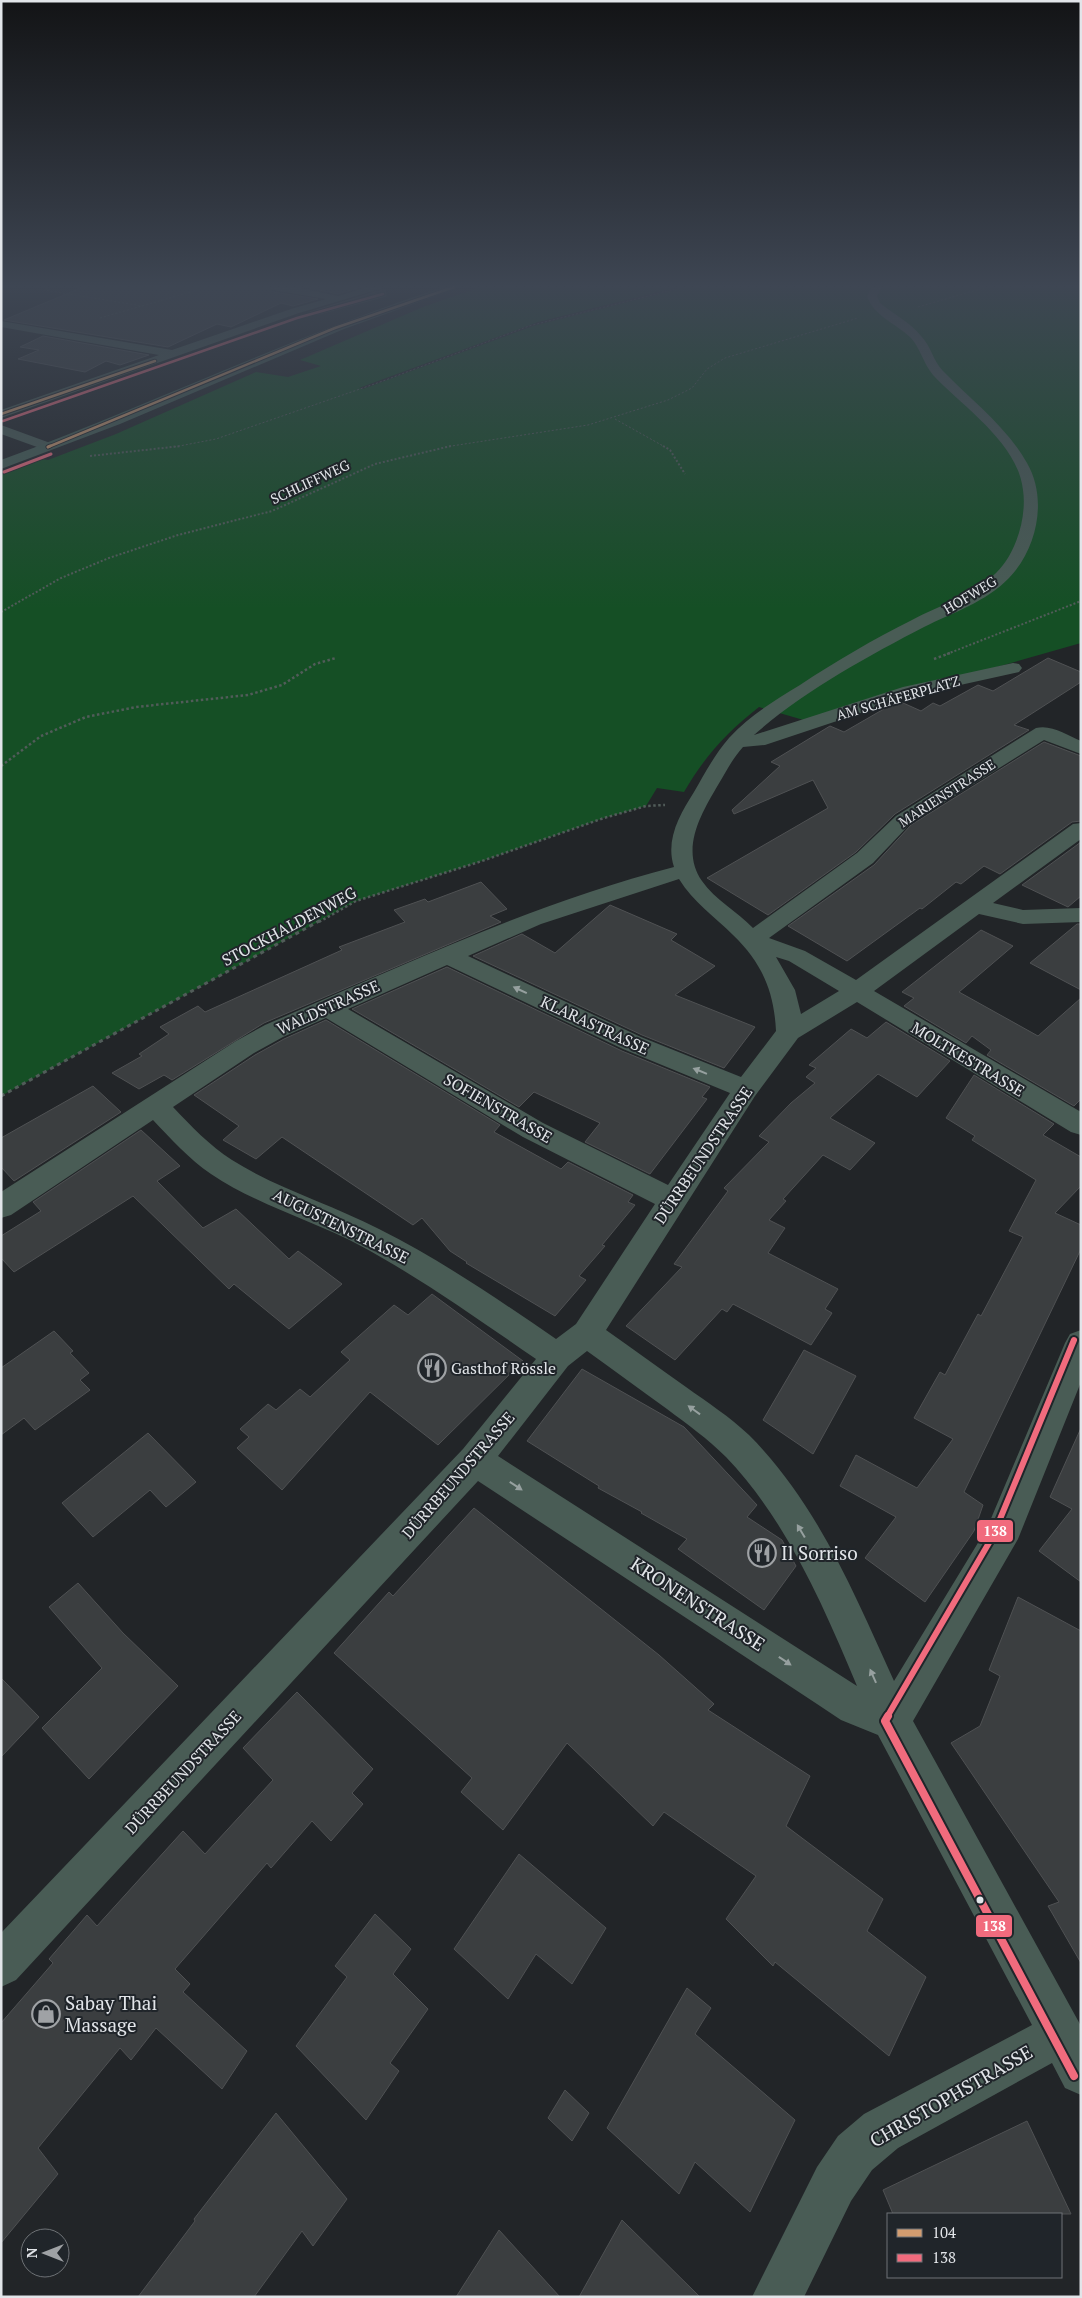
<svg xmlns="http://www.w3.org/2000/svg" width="1082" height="2298" font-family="'PT Serif',serif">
	<rect width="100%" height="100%" fill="#222528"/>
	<!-- green -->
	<path fill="#154f25" d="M480,287h198l-140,35 -179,66 4,1 170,-63 154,-39h394v356l-274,78 -48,-14c-33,26 -54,49 -75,85l-27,-4 -11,18 -42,12 -122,43 -126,40 -355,195v-625l36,-13 11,2 68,-26 140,-62 32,5 33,-11 -21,-6 123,-53z"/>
	<!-- building -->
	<g fill="#3b3e40" stroke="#4f5153">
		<path d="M83,287h183l7,5 45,7 -25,7 -12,-3 -50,24 -14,-3 -49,23 -164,-27z"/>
		<path d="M305,287h56l-23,7z"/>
		<path d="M385,289l1,7 -67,18 -9,-2z"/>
		<path d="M43,336l106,19 -29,10 -14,-4 -21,11 -67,-13 21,-9 -19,-3z"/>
		<path d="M1048,658l33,14v10l-67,43 15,5 -134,84 -39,38 -88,63 -61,-37 121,-70 -15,-28 -79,34 -2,-4 48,-44 -9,-4 59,-36 14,6 45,-26 12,-4 20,9 12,-8 7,3 38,-21 15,6z"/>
		<path d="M1044,742l37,14v65l-9,1 -72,52 -16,-8 -23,18 -5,-2 -34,27 -2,-1 -73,53 -59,-35 86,-61 37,-40z"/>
		<path d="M1081,842v54l-13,11 -46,-22z"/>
		<path d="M481,882l26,27 -17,7 11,6 -237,101 -92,57 -8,-5 -25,14 -27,-16 30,-17 -3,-2 30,-20 -9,-7 38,-21 7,6 137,-62 -3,-3 66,-25 -11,-12 31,-11 3,3z"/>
		<path d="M610,905l67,29 -6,6 44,26 -40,29 80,32 -31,41 -82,-33 -169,-79 49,-22 33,19z"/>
		<path d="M1077,924h4v66l-51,-27z"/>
		<path d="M981,930l32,16 -54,46 79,44 43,-38v101l-7,7 -87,-51 4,-5 -19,-14 -6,7 -62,-37 10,-8 -12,-6z"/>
		<path d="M447,967l175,84 88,36 -8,10 5,2 -57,75 -65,-32 15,-19 -66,-31 -15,15 -167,-98z"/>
		<path d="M326,1020l174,105 -6,7 67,37 7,-7 65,33 -5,7 7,3 -33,40 3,1 -26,30 7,4 -31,36 -89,-53 1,-1 -17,-11 -28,-33 -9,7 -131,-88 -26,22 -33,-19 16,-14 -45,-31 61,-40 29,-16z"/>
		<path d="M886,1022l64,39 -33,36 -39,-23 -48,44 45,25 -25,27 -27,-15 -40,44 3,2 -17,19 16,8 -17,25 70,36 -13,20 7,4 -21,32 -78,-41 -6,8 -5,-3 -47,51 -49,-34 56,-59 -8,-3 54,-73 -4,-3 45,-46 -10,-6 32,-33 24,-20 -9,-6 10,-9 -7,-3 42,-36 16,9z"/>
		<path d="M974,1075l80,49 -11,11 38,22v29l-26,27 26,12v24l-117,243 19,13 -9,26 -49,71 -60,-44 31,-41 -56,-31 16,-31 61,33 36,-49 -39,-21 26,-46 5,3 33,-61 3,2 42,-79 -14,-6 27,-51 -64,-40 3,-4 -29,-18z"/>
		<path d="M93,1086l28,26 -107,69 -13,-14v-29z"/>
		<path d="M141,1130l39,36 -23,15 46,47 33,-19 53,50 9,-8 44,33 -53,45 -55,-45 -5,5 -96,-93 -119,76 -13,-14v-22l40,-25 -8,-9z"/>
		<path d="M432,1294l91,67 -85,84 -68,-53 -88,98 -45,-42 12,-11 -9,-8 28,-25 8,6 24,-21 10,8 40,-37 -9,-8 53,-47 14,10z"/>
		<path d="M54,1331l19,20 -3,2 19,20 -9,7 10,10 -55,40 -11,-12 -23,17v-67z"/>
		<path d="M804,1350l52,26 -43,78 -50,-34z"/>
		<path d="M582,1369l102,58 73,78 -10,12 35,23 14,26 -32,44 -86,-61 9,-10 -46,-26 1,-1 -44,-24 1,-2 -72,-45z"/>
		<path d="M1081,1428v154l-42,-31 33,-42 -22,-12z"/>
		<path d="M148,1433l48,49 -30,25 -16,-17 -57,47 -31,-34z"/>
		<path d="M474,1508l185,147 55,49 -6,6 102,66 -24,50 97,73 -16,32 59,46 -37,79 -114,-94 -2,4 -47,-47 30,-43 -92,-64 -11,14 -86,-83 -64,87 -42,-38 11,-14 -138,-125 55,-61 4,4z"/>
		<path d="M78,1583l45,50 55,53 -89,93 -47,-51 60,-60 -53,-61z"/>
		<path d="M1018,1597l63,34v332l-33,-57 11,-4 -108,-159 29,-17 20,-50 -11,-6z"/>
		<path d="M1,1678l38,39 -38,40z"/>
		<path d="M297,1692l76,77 -21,24 11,11 -32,37 -19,-20 -41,47 -4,-5 -92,106 15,15 -7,8 64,59 -25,38 -66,-61 -25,32 -11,-12 -82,100 20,26 -57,69v-220l52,-60 -4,-4 38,-44 10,11 86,-95 22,23 68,-74 -30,-32z"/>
		<path d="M519,1854l87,74 -34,56 -36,-30 -28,45 -54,-50z"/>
		<path d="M375,1914l36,35 -18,25 35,35 -38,54 9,8 -33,49 -70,-74 51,-69 -12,-11z"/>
		<path d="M687,1988l24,20 -16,26 100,86 -45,92 -55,-50 -16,32 -72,-66z"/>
		<path d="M565,2090l24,23 -17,28 -24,-23z"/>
		<path d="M276,2113l71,86 -34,47 -11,-15 -48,66h-116l57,-76 -1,-2z"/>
		<path d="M1027,2121l44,93h-178l-10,-24z"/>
		<path d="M622,2220l78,77h-121z"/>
		<path d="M499,2230l61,67h-104z"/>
	</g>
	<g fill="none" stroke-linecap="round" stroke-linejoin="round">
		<!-- path-far3 -->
		<g stroke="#515c59" stroke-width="1" stroke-dasharray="2 2" stroke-linecap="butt">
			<path d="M48,287l-4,3 98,16"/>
			<path d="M918,307l69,-20"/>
			<path d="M100,318l108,-31"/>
			<path d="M615,419l50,28"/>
			<path d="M174,447l42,-8 167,-58 146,-55 155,-39"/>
			<path d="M445,447l143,-22 80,-25 24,-12 15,-19 18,-11 133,-40"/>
		</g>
		<!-- path-far2 -->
		<g stroke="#515c59" stroke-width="2" stroke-dasharray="2 2" stroke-linecap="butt">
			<path d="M663,446l7,4 15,24"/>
			<path d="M90,456l91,-10"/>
			<path d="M1,612l60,-34 48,-20 69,-23 94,-24 103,-47 76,-18"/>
			<path d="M947,654l134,-53"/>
		</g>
		<!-- path-far1 -->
		<g stroke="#515c59" stroke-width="2.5" stroke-dasharray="2.5 2.5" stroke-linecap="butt">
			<path d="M934,659l16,-6"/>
			<path d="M1,766l40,-30 45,-19 50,-10 112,-12 34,-10 33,-21 21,-6"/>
			<path d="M319,922l37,-21 126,-40 122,-43 42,-12 19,-1"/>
		</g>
		<!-- path -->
		<path stroke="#515c59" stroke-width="3" stroke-dasharray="4 4" stroke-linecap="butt" d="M1,1096l320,-176"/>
		<!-- street -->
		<g fill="#495c55" fill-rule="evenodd">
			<path d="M268,287h26l44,9 30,-9h18l-87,26 -298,105v-8l158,-55 -158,-28v-6l171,29 119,-41 35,-10 -53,-9z"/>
			<path d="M872,287h10l-5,9 3,7c13,11 30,19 41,33 10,10 12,25 22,35 29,30 63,55 84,92 21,36 10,86 -18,115 -23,24 -57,35 -85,49 -56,29 -123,66 -170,108l149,-48 110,-24 6,1 3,4 -3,4 -104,23 -150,50 -22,2c-11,12 -17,25 -25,38 -17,29 -38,64 -16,96 13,19 35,30 51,47l104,-75 39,-37 140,-88c15,-4 31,7 45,13v13l-37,-14 -134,84 -37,39 -104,75 36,13 51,29 217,-156 8,-1v16l-88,64 30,7 58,-2v14l-58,2 -44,-10 -105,77 207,121v23l-10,-3 -214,-130 -59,36 -43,58 -149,234c27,19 53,38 80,57 21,15 44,30 63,48 68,68 106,160 145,246l93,-153 78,-185 5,-9 11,-4v52l-63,157 -105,182 168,305v69l-16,-7 -13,-25 -154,85 -26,22 -21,31 -47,96h-52l65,-130 21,-31 26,-22 168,-89 -154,-290 -37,-15 -24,-16 -339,-223 -462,499 -15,7v-54l462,-484 73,-90c-57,-39 -114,-80 -175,-113 -49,-26 -104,-41 -150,-72 -22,-15 -40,-35 -58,-54l-142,95 -10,3v-26l235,-151 29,-16c135,-58 266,-121 409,-158 -9,-27 6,-53 20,-75 11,-19 21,-38 35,-54 20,-22 46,-38 71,-53 36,-24 74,-46 112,-65 28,-15 61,-25 84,-47 20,-19 31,-56 27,-83 -5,-47 -60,-83 -90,-115 -10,-12 -13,-28 -23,-38 -15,-14 -36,-21 -43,-41zM679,879c14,23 35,37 54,56 29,28 41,56 43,96l-35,46 -100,-40 -173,-81 73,-32zM776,957l13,4 50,30 -38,23 -6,-24zM447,965l176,84 107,44 -62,92 -125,-62 -195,-114zM326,1018l197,119 132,67 -79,120 -20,15c-57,-39 -115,-79 -177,-110 -48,-25 -101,-40 -147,-69 -22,-14 -41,-34 -59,-53l81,-54 29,-16zM587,1351c27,19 53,39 80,58 20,15 41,30 59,48 61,64 97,148 131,229l-359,-230 70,-90z"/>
			<path d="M1,425l52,19 2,3 -7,4 -47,-17z"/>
		</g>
		<!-- secondary -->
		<path fill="#465f55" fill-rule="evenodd" d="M444,287h16l-116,42 -224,95 -119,45v-9c149,-55 292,-124 443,-173z"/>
		<defs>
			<g id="bus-1-far1">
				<path d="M1,414l154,-53"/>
				<path d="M48,447l287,-119 119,-41"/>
			</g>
			<path id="bus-1" d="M48,447l2,-1"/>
			<path id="bus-2-far3" d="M3,421l294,-103 86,-24"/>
			<path id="bus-2-far2" d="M4,472l47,-18"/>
			<path id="bus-2-far1" d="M887,1717l106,-181 81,-196"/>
			<path id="bus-2" d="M888,1716l-3,5 189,355"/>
		</defs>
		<!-- bus-1-far1 casing -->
		<use href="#bus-1-far1" stroke="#20252a" stroke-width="4.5"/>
		<!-- bus-1 casing -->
		<use href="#bus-1" stroke="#20252a" stroke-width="5"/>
		<!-- bus-2-far3 casing -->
		<use href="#bus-2-far3" stroke="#20252a" stroke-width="4.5"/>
		<!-- bus-2-far2 casing -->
		<use href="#bus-2-far2" stroke="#20252a" stroke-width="5"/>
		<!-- bus-2-far1 casing -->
		<use href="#bus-2-far1" stroke="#20252a" stroke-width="10"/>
		<!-- bus-2 casing -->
		<use href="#bus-2" stroke="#20252a" stroke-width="12"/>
		<!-- bus-1-far1 -->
		<use href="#bus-1-far1" stroke="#d39d70" stroke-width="2.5"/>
		<!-- bus-1 -->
		<use href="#bus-1" stroke="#d39d70" stroke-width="3"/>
		<!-- bus-2-far3 -->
		<use href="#bus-2-far3" stroke="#f16b7d" stroke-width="2.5"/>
		<!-- bus-2-far2 -->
		<use href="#bus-2-far2" stroke="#f16b7d" stroke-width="3"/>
		<!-- bus-2-far1 -->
		<use href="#bus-2-far1" stroke="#f16b7d" stroke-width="6"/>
		<!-- bus-2 -->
		<use href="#bus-2" stroke="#f16b7d" stroke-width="8"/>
	</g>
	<!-- one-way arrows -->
	<defs><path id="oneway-solid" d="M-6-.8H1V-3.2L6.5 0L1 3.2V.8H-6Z" transform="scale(1.25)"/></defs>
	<g fill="#96a09f">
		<use href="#oneway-solid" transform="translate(520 990) rotate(-155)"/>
		<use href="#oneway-solid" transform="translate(700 1071) rotate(-158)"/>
		<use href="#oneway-solid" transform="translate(694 1410) rotate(-144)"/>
		<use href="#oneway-solid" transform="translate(516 1486) rotate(33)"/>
		<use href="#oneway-solid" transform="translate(801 1531) rotate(-121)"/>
		<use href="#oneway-solid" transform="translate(785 1661) rotate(34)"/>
		<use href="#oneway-solid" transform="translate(873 1676) rotate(-114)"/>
	</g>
	<!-- sky -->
	<linearGradient id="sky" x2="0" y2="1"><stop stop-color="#131416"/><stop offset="0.47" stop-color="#3e4653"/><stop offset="1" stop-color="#3e4653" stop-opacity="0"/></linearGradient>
	<rect width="1082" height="609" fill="url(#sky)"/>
	<!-- icons -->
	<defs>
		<symbol id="restaurant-ring" viewBox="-11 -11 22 22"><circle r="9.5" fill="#20252a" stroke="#9fa2a5" stroke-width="1.5"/><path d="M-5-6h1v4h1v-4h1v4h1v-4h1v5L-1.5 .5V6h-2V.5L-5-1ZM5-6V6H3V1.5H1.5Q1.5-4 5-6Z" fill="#9fa2a5"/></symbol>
		<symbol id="shop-ring" viewBox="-11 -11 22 22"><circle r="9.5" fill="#20252a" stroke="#9fa2a5" stroke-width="1.5"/><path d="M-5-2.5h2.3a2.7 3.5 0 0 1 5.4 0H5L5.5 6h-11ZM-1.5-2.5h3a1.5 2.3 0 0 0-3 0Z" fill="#9fa2a5"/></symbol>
	</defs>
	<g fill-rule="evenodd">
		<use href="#restaurant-ring" x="416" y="1352" width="32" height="32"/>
		<use href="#restaurant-ring" x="746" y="1537" width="32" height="32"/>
		<use href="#shop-ring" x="30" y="1998" width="32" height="32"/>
	</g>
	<!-- markers -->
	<circle fill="#e2e5e9" stroke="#20252a" stroke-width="2" cx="980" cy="1900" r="4.5"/>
	<g text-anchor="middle" stroke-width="4" stroke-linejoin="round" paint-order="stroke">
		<!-- far-street labels -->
		<g font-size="14" fill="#e2e5e9" stroke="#20252a">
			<text transform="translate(310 482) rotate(-25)" y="5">SCHLIFFWEG</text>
			<text transform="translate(970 595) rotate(-31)" y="5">HOFWEG</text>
			<text transform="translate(898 698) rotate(-16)" y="5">AM SCHÄFERPLATZ</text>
			<text transform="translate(947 793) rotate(-33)" y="5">MARIENSTRASSE</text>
		</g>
		<!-- street labels -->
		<g font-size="16" fill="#e2e5e9" stroke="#20252a">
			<text transform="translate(289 926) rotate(-28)" y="6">STOCKHALDENWEG</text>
			<text transform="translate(328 1007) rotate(-24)" y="6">WALDSTRASSE</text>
			<text transform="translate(595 1025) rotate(25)" y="6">KLARASTRASSE</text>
			<text transform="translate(968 1059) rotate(31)" y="6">MOLTKESTRASSE</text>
			<text transform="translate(498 1108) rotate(30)" y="6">SOFIENSTRASSE</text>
			<text transform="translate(703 1155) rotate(-56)" y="6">DÜRRBEUNDSTRASSE</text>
			<text transform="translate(341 1226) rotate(26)" y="6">AUGUSTENSTRASSE</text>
			<text transform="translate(458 1475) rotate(-49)" y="6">DÜRRBEUNDSTRASSE</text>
			<text transform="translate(183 1772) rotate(-47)" y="6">DÜRRBEUNDSTRASSE</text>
		</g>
		<!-- poi labels -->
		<g font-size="16" fill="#e2e5e9" stroke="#20252a" text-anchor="start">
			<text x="451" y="1374">Gasthof Rössle</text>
		</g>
		<!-- near-poi labels -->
		<g font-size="19" fill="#e2e5e9" stroke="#20252a" text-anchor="start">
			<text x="781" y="1560">Il Sorriso</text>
			<text x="65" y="2010">Sabay Thai<tspan x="65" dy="22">Massage</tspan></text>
		</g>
		<!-- near-street labels -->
		<g font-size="19" fill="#e2e5e9" stroke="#20252a">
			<text transform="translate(698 1604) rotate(33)" y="7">KRONENSTRASSE</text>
			<text transform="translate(951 2096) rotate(-30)" y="7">CHRISTOPHSTRASSE</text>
		</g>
	</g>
	<g stroke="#20252a" stroke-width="2">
		<rect x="976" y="1519" width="38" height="24" rx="5" fill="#f16b7d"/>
		<rect x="975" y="1914" width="38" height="24" rx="5" fill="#f16b7d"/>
	</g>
	<g font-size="14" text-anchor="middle" font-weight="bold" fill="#fff">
		<text x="995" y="1536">138</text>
		<text x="994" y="1931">138</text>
	</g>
	<!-- border -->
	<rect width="1082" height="2298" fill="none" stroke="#e2e5e9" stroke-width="5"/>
	<!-- legend -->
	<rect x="887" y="2213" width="175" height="65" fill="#20252a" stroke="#6e7276"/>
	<rect x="897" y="2229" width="25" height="8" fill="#d39d70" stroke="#6e7276"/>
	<text x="932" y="2238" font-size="15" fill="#e2e5e9">104</text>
	<rect x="897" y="2254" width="25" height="8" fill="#f16b7d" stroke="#6e7276"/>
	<text x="932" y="2263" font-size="15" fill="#e2e5e9">138</text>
	<!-- north arrow -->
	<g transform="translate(45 2253) rotate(270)"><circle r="24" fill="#20252a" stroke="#6e7276"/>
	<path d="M0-4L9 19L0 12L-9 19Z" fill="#9fa2a5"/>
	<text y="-8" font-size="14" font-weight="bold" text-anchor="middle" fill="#e2e5e9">N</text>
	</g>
</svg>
